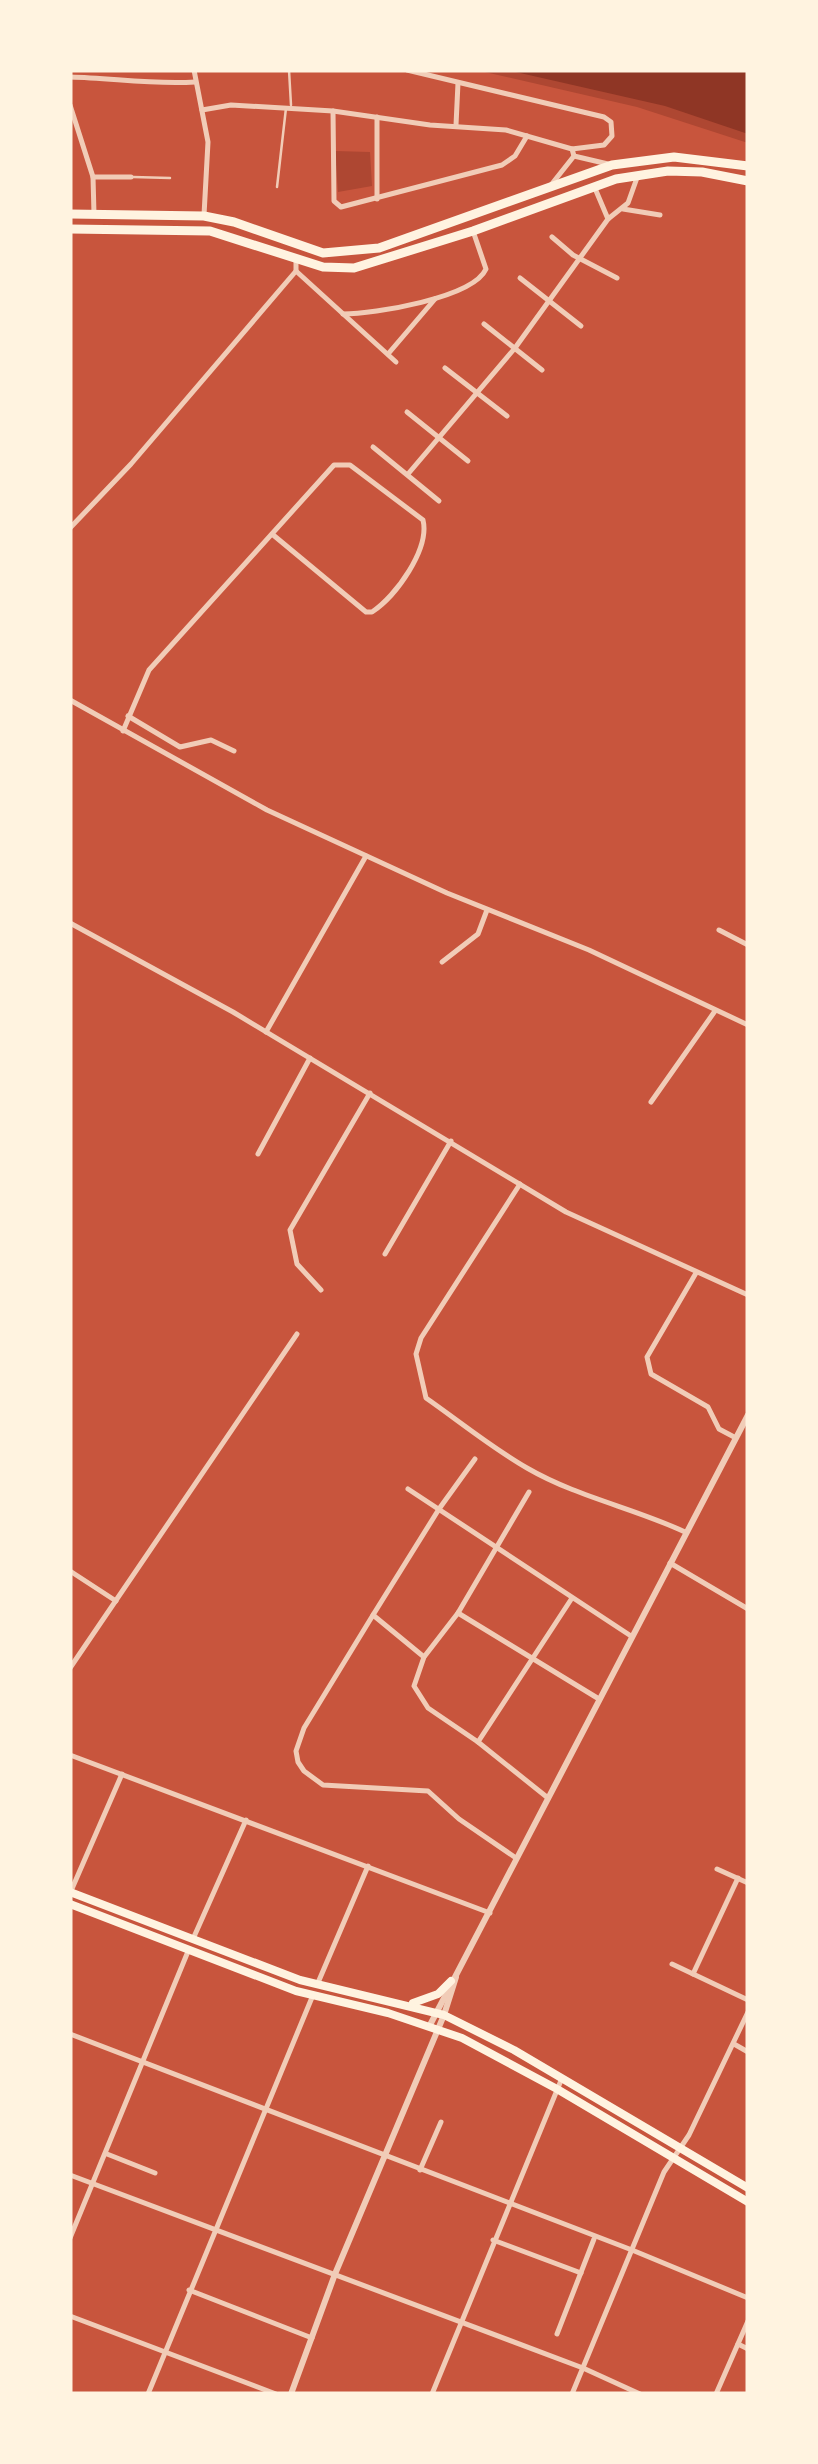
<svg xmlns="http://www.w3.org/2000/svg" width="818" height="2464" font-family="'Public Sans',sans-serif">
	<rect width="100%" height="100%" fill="#c8553d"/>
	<!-- green -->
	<g fill="#ae4732">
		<path d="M476,70h272v73l-111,-36z"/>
		<path d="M335,151l35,1 2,34 -34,6z"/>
	</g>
	<!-- water -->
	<path fill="#8f3625" d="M507,70h241v64l-83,-28z"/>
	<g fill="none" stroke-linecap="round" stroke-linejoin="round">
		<!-- service -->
		<g stroke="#f1ccb7" stroke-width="2.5">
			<path d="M289,70l2,35"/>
			<path d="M133,177l37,1"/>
			<path d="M277,187l9,-79"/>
		</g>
		<!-- minor -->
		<g stroke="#f1ccb7" stroke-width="5">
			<path d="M194,70l14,72 -4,73"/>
			<path d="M407,70l197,47 7,5 1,14 -8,9 -32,4"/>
			<path d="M70,77c43,1 82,8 125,5"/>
			<path d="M70,105l23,72 1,37"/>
			<path d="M202,110l29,-5 102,6 97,14 76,5 66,19 2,7 34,8"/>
			<path d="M333,111l1,90 7,6 161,-42 13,-9 12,-20"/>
			<path d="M377,117v82"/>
			<path d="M456,125l2,-42"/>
			<path d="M93,177h38"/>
			<path d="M551,185l23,-29"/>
			<path d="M594,186l14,33"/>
			<path d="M623,209l37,6"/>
			<path d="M552,237l21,18 44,23"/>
			<path d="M296,271l100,91"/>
			<path d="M520,278l61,48"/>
			<path d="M343,314c31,0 130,-16 143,-45l-13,-38"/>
			<path d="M484,324l58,46"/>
			<path d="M388,354l47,-55"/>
			<path d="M445,368l62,48"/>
			<path d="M407,412l61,49"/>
			<path d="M373,447l66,54"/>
			<path d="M408,474l107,-126 93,-129 20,-16 10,-28"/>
			<path d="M70,528l61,-64 165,-193v-11"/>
			<path d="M70,700l197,110 180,83 142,57 159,75"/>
			<path d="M128,716l52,31 31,-7 23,11"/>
			<path d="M123,731l26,-61 185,-205h16l73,55c7,29 -27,76 -51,92h-6l-94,-78"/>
			<path d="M70,923l163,89 333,200 182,83"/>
			<path d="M719,930l29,15"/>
			<path d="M442,962l36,-28 9,-24"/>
			<path d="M266,1032l100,-176"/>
			<path d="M651,1102l64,-91"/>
			<path d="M258,1154l52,-96"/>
			<path d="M520,1184l-99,154 -5,16 10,44c33,23 66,50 101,70 50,29 107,40 158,64"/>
			<path d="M385,1254l66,-113"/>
			<path d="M696,1273l-49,84 4,17 57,33 11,22 17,9"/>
			<path d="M321,1290l-24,-26 -7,-34 80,-137"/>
			<path d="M475,1459l-36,50 -66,106 -69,113 -8,23 2,11 6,9 19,14 105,6 31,28 57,39"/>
			<path d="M408,1489l223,147"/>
			<path d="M529,1492l-71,121 -34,44 -10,29 14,22 50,34 70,56"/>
			<path d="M670,1563l78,46"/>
			<path d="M70,1571l46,30"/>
			<path d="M458,1613l141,86"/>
			<path d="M373,1615l51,42"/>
			<path d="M70,1668l227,-334"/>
			<path d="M478,1742l94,-144"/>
			<path d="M70,1755l420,158"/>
			<path d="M717,1869l31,14"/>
			<path d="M71,1891l51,-117"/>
			<path d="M193,1939l53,-119"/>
			<path d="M672,1964l76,36"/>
			<path d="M693,1974l45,-96"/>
			<path d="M317,1985l51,-119"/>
			<path d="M70,2034l562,216 116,48"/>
			<path d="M734,2044l14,8"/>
			<path d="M107,2154l48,19"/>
			<path d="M420,2170l21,-48"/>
			<path d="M70,2175l513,193 57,26"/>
			<path d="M70,2238l119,-289"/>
			<path d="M493,2240l88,33"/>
			<path d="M189,2290l123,48"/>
			<path d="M70,2316l206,78"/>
			<path d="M557,2334l37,-95"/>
			<path d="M738,2344l10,5"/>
			<path d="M148,2394l165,-399"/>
			<path d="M432,2394l130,-316"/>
			<path d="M572,2394l92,-222 25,-37 59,-123"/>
			<path d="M716,2394l32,-73"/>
		</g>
		<!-- tertiary -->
		<g stroke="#f1ccb7" stroke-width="6">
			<path d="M430,2025l318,-610"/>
			<path d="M291,2394l44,-120 109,-259 12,-38"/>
		</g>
		<!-- secondary -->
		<g stroke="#fff3e0" stroke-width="8">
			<path d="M70,1892l230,88 144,35 70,35 234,138"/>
			<path d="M70,1904l226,87 92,22 74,25 95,51 191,113"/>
			<path d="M413,2003l25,-9 13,-13"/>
		</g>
		<!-- primary -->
		<g stroke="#fff3e0" stroke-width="9">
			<path d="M70,214l134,2 30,6 89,31 56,-5 233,-83 62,-8 74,9"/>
			<path d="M70,229l140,2 113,36 31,1 119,-37 143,-52 52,-8 34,1 46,9"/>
		</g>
	</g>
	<!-- border -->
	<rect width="818" height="2464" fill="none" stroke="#fff3e0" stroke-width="145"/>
</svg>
